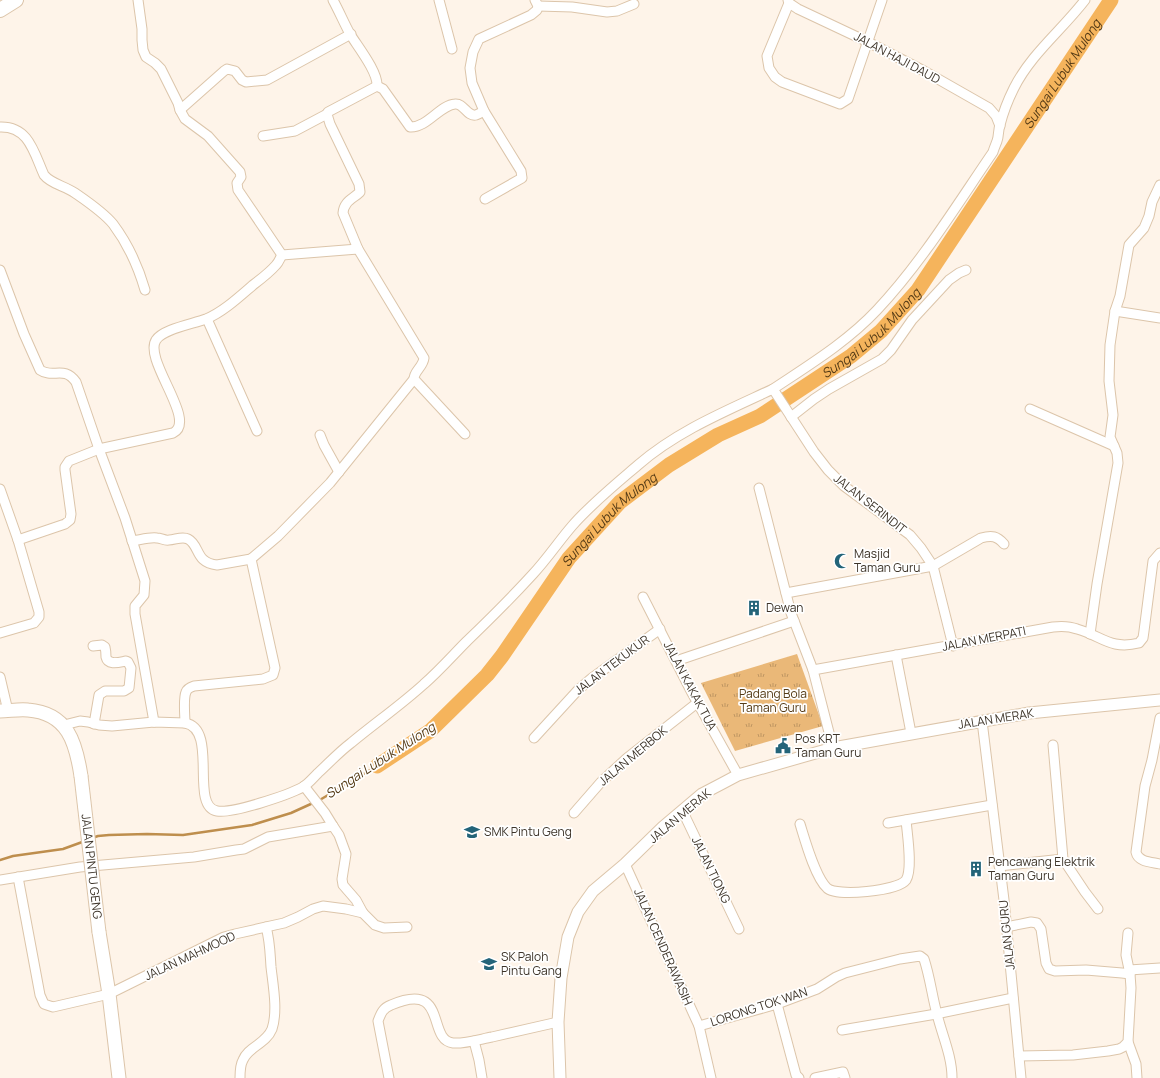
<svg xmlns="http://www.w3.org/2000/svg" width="1160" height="1078" font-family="Manrope,sans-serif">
	<defs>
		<pattern id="park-tufts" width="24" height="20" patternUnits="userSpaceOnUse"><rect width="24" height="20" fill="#eab878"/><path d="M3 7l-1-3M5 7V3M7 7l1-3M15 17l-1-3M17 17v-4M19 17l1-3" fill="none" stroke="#bf9662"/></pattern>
	</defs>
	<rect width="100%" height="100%" fill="#fef4e9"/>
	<!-- park -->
	<path fill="url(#park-tufts)" d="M797,654l26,72 -88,25 -34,-68z"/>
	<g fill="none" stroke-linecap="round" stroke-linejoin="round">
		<!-- stream -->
		<g stroke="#be8e4d" stroke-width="2.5">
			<path d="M318,801l59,-35"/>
			<path d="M92,838l6,-2 11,-1 38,-1 36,1 69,-10 39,-12 22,-10"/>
			<path d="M0,860l13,-4 50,-7 22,-8"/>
		</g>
		<!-- river -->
		<path stroke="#f5b45c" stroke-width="15" id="s1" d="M377,766l53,-35 57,-56 15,-19 67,-98 51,-56 49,-37 49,-30 42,-19 91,-60 30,-25 37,-41 193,-290"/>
		<defs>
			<g id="minor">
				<path d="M138,0l4,29v11l1,10 3,7 9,6 6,6 17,34 2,7 5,9 23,17 32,36 1,5 -4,6 1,7 44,65"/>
				<path d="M333,0c6,11 11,23 17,34 8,13 28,38 27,52"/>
				<path d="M439,0l13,49"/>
				<path d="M788,0l1,3 9,6 70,33 56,29 65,37 7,8 4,10"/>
				<path d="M789,3l-22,53 2,12 6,9 7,5 58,22 8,-5 34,-99"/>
				<path d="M538,6l34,1 35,5 10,-1 17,-7"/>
				<path d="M180,110l44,-39 3,-2 8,2 7,9 4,2 21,-2 84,-46"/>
				<path d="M0,127c29,-1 34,26 44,48 7,9 21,11 31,18 13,9 28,19 38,31 15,20 25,42 32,66"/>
				<path d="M263,136l32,-5 32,-17"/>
				<path d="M485,199l37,-21 -1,-7 -37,-60 -12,-28 -2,-15 3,-16 6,-13 52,-24 6,-5 1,-4 -3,-6"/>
				<path d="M282,255l76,-6"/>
				<path d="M0,270l24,64 16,36c13,9 24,-5 36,12l23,67 26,69 20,63 -1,14 -9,11v8l19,108"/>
				<path d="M1115,311l45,7"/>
				<path d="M207,319l50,112"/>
				<path d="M1030,409l84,37"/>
				<path d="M791,417l23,-18 15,-10 53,-30 9,-9 21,-30 37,-40 10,-7 7,-3"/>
				<path d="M465,434l-51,-55c0,-8 9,-12 10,-21l-66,-109 -15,-36c1,-12 10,-14 17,-21l-1,-8 -29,-60 -3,-10 1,-2 49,-26 6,3 27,38c17,1 30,-22 45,-23 9,-1 12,13 21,11 3,-1 6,-3 8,-4"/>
				<path d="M320,435l4,10 15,27"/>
				<path d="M759,488l32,125 22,57 20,78"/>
				<path d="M0,489l18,51 21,72v5l-5,6 -34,10"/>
				<path d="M18,540l47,-16 5,-4 1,-6 -6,-44v-3l4,-6 30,-12 74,-16c25,-12 -30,-73 -17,-93 7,-11 37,-16 50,-21 17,-7 33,-22 47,-34 8,-6 16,-12 23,-20 3,-3 4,-7 6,-10"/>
				<path d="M132,541c8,-1 17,-4 25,-3 4,0 8,3 12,2 6,0 13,-4 19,-1 12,6 7,24 29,26l34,-6"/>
				<path d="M786,593l147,-27 48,-28c11,-3 16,-2 23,6"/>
				<path d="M643,597l48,94 47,84"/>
				<path d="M1090,634l7,-50 21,-121 -1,-10 -7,-16 3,-22 -4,-34 1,-36 5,-34 5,-15 9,-51 15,-17 5,-12 3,-14 8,-17"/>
				<path d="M93,646l9,-1 3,2c1,4 1,7 1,10 2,9 14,5 20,4l2,1 3,6 -2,20 -5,3h-19l-6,4 -5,29"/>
				<path d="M953,646l-20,-80 -12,-18 -11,-13 -66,-49 -16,-16 -14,-18 -41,-63c36,-24 74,-47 104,-79 45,-48 79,-104 116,-158 1,-4 3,-8 4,-11 2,-5 1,-11 3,-16 3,-12 8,-25 14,-37 17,-34 48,-58 71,-88"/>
				<path d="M896,655l15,78"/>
				<path d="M676,661l118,-40"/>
				<path d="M813,670l240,-43c8,-1 16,-1 24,2 25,7 33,21 62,14l4,-5 1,-7 9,-70 7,-8"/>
				<path d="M0,677l8,34"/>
				<path d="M1160,718l-8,42 -7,26 -9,66c2,10 15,10 24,12"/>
				<path d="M982,721l22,179 17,178"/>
				<path d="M185,723c0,-7 -2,-24 1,-31 1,-3 5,-5 8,-6l69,-7 10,-4 2,-7 -24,-109 27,-23 52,-53 84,-104"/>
				<path d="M64,725l16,-4 8,1 11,3 13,1 42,-4 31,1c34,6 4,83 32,88 15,3 71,-16 86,-24 5,-3 10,-9 15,-14 11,-10 21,-21 33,-30 24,-20 50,-38 73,-59 15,-13 29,-29 43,-43 23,-22 45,-44 66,-67 14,-15 26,-33 39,-48 18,-21 45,-43 66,-61 39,-34 88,-54 135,-76"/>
				<path d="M534,738l44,-48 14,-12 68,-49"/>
				<path d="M1053,745l10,114 22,33 13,17"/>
				<path d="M304,786l21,27 8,13 6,9 7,19 -4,25 1,6 13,15 7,13"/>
				<path d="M683,812l56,117"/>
				<path d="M574,813l27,-31 26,-24 70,-55"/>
				<path d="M888,823l104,-18"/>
				<path d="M800,824c5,16 15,53 27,64 9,9 71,3 79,-8 7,-11 1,-47 0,-60"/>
				<path d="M625,864l74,162 12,52"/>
				<path d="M999,866l64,-7"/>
				<path d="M18,877l22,118 4,9 9,3 56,-13 115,-57 11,-3 49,-11 14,-6 15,-8 10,-3 23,3 17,4 12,12 9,3 23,-1"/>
				<path d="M0,880l80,-13 114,-10 42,-7 8,-1 24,-12 65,-11"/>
				<path d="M1006,927l25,-5 6,1 4,6 5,34 3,6 6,2 31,-1 36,3 8,1"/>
				<path d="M1129,970l31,-2"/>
				<path d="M777,1004l19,71 3,3"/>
				<path d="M699,1026l78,-22 40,-15 19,-12 9,-4 55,-14 20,-3 4,3c6,18 8,37 13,55 5,21 15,42 15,64"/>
				<path d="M842,1030l94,-16 77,-16"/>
				<path d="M474,1041l5,19 3,18"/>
				<path d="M1128,1042l8,22 1,14"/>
				<path d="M1019,1056l54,-1 35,-4 11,-2 4,-2 5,-5 3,-54 -1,-14 -4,-19 2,-22"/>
				<path d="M240,1078c0,-5 0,-13 3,-18 5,-13 23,-16 29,-31 6,-18 1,-44 -1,-62 -1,-14 -1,-26 -5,-40"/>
				<path d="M389,1078l-11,-57c3,-8 5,-13 13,-16 58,-25 35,35 62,38 11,1 28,-4 39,-6 22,-5 44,-10 66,-15"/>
				<path d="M815,1078l28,-6 2,6"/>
			</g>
			<path id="tertiary" d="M560,1078l-2,-56 3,-44 7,-41 10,-25 15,-21 32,-27 38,-37 39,-33 21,-11 15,-8 95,-27 196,-35 131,-13"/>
			<g id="secondary">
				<path d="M0,711c9,0 19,-2 28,-1 40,3 48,33 53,66"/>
				<path d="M99,932l10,62 10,84"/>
			</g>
			<path id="primary" d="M0,10l16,-10"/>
		</defs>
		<!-- minor casing -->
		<use href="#minor" stroke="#dcc5aa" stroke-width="11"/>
		<!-- tertiary casing -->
		<use href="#tertiary" stroke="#dcc5aa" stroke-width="13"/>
		<!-- secondary casing -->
		<use href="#secondary" stroke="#dcc5aa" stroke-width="15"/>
		<!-- primary casing -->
		<use href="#primary" stroke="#dcc5aa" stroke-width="16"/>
		<!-- minor -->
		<use href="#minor" stroke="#fff" stroke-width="9"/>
		<!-- tertiary -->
		<use href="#tertiary" stroke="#fff" stroke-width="11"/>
		<!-- secondary -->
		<use href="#secondary" stroke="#fff" stroke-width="13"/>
		<!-- primary -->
		<use href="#primary" stroke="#fff" stroke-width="14"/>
		<defs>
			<g id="secondary-bridge">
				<path id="s2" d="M81,776l18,156"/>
			</g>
		</defs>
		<!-- secondary-bridge casing -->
		<use href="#secondary-bridge" stroke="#dcc5aa" stroke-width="15" stroke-linecap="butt"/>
		<!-- secondary-bridge -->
		<use href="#secondary-bridge" stroke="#fff" stroke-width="13"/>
	</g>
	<!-- icons -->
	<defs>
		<symbol id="mosque-bare" viewBox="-9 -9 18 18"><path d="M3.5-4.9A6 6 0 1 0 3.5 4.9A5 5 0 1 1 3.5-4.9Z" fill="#236479" stroke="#fff" stroke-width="2.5" paint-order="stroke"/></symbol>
		<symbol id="building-bare" viewBox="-9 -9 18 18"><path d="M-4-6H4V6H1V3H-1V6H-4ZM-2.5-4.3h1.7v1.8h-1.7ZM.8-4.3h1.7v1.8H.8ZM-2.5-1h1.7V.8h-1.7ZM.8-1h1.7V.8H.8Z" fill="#236479" stroke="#fff" stroke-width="2.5" paint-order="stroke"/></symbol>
		<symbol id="civic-bare" viewBox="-9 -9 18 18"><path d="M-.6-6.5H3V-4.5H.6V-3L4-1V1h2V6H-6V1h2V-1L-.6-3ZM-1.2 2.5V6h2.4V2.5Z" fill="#236479" stroke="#fff" stroke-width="2.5" paint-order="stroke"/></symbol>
		<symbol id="school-bare" viewBox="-9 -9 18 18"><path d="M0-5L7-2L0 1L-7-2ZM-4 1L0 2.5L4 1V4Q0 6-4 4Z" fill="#236479" stroke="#fff" stroke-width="2.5" paint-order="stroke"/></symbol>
	</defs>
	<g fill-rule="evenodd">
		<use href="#mosque-bare" x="831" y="550" width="22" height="22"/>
		<use href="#building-bare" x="743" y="597" width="22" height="22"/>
		<use href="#civic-bare" x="772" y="735" width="22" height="22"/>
		<use href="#school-bare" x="461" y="821" width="22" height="22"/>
		<use href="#building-bare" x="965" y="858" width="22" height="22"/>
		<use href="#school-bare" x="478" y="953" width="22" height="22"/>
	</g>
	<g text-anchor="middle" stroke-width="3.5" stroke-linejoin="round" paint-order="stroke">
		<!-- street labels -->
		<g font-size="12" fill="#3d3429" stroke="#fff">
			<text transform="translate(897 58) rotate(28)" y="4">JALAN HAJI DAUD</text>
			<text transform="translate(870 504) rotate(38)" y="4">JALAN SERINDIT</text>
			<text transform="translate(984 639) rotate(-11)" y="4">JALAN MERPATI</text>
			<text transform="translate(612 665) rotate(-37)" y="4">JALAN TEKUKUR</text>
			<text transform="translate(690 686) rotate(62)" y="4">JALAN KAKAK TUA</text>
			<text transform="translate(996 719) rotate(-9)" y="4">JALAN MERAK</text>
			<text transform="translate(633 756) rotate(-40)" y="4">JALAN MERBOK</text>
			<text transform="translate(680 816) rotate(-40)" y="4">JALAN MERAK</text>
			<text dy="4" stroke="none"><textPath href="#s2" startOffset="91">JALAN PINTU GENG</textPath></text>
			<text transform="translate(711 870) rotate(64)" y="4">JALAN TIONG</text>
			<text transform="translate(1007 935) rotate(-96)" y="4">JALAN GURU</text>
			<text transform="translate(663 947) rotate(66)" y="4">JALAN CENDERAWASIH</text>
			<text transform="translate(190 956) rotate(-25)" y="4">JALAN MAHMOOD</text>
			<text transform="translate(759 1007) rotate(-18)" y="4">LORONG TOK WAN</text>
		</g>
		<!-- poi labels -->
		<g font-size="12" fill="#3d3429" stroke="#fff" text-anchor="start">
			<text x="854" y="558">Masjid<tspan x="854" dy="14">Taman Guru</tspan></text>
			<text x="766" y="612">Dewan</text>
			<text x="795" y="743">Pos KRT<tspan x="795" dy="14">Taman Guru</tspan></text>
			<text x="484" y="836">SMK Pintu Geng</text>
			<text x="988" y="866">Pencawang Elektrik<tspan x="988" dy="14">Taman Guru</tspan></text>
			<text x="501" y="961">SK Paloh<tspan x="501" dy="14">Pintu Gang</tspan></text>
		</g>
		<!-- park labels -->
		<g font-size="12" fill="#553b16" stroke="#fff">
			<text x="773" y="698">Padang Bola<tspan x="773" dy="14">Taman Guru</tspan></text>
		</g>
		<!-- water labels -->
		<g font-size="13" font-style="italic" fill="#543a15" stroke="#fff">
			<text dy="5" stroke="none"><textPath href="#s1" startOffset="990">Sungai Lubuk Mulong</textPath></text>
			<text dy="5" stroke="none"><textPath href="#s1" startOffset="666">Sungai Lubuk Mulong</textPath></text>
			<text dy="5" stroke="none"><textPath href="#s1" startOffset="342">Sungai Lubuk Mulong</textPath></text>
			<text transform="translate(380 760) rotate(-33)" y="5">Sungai Lubuk Mulong</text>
		</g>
	</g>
</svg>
